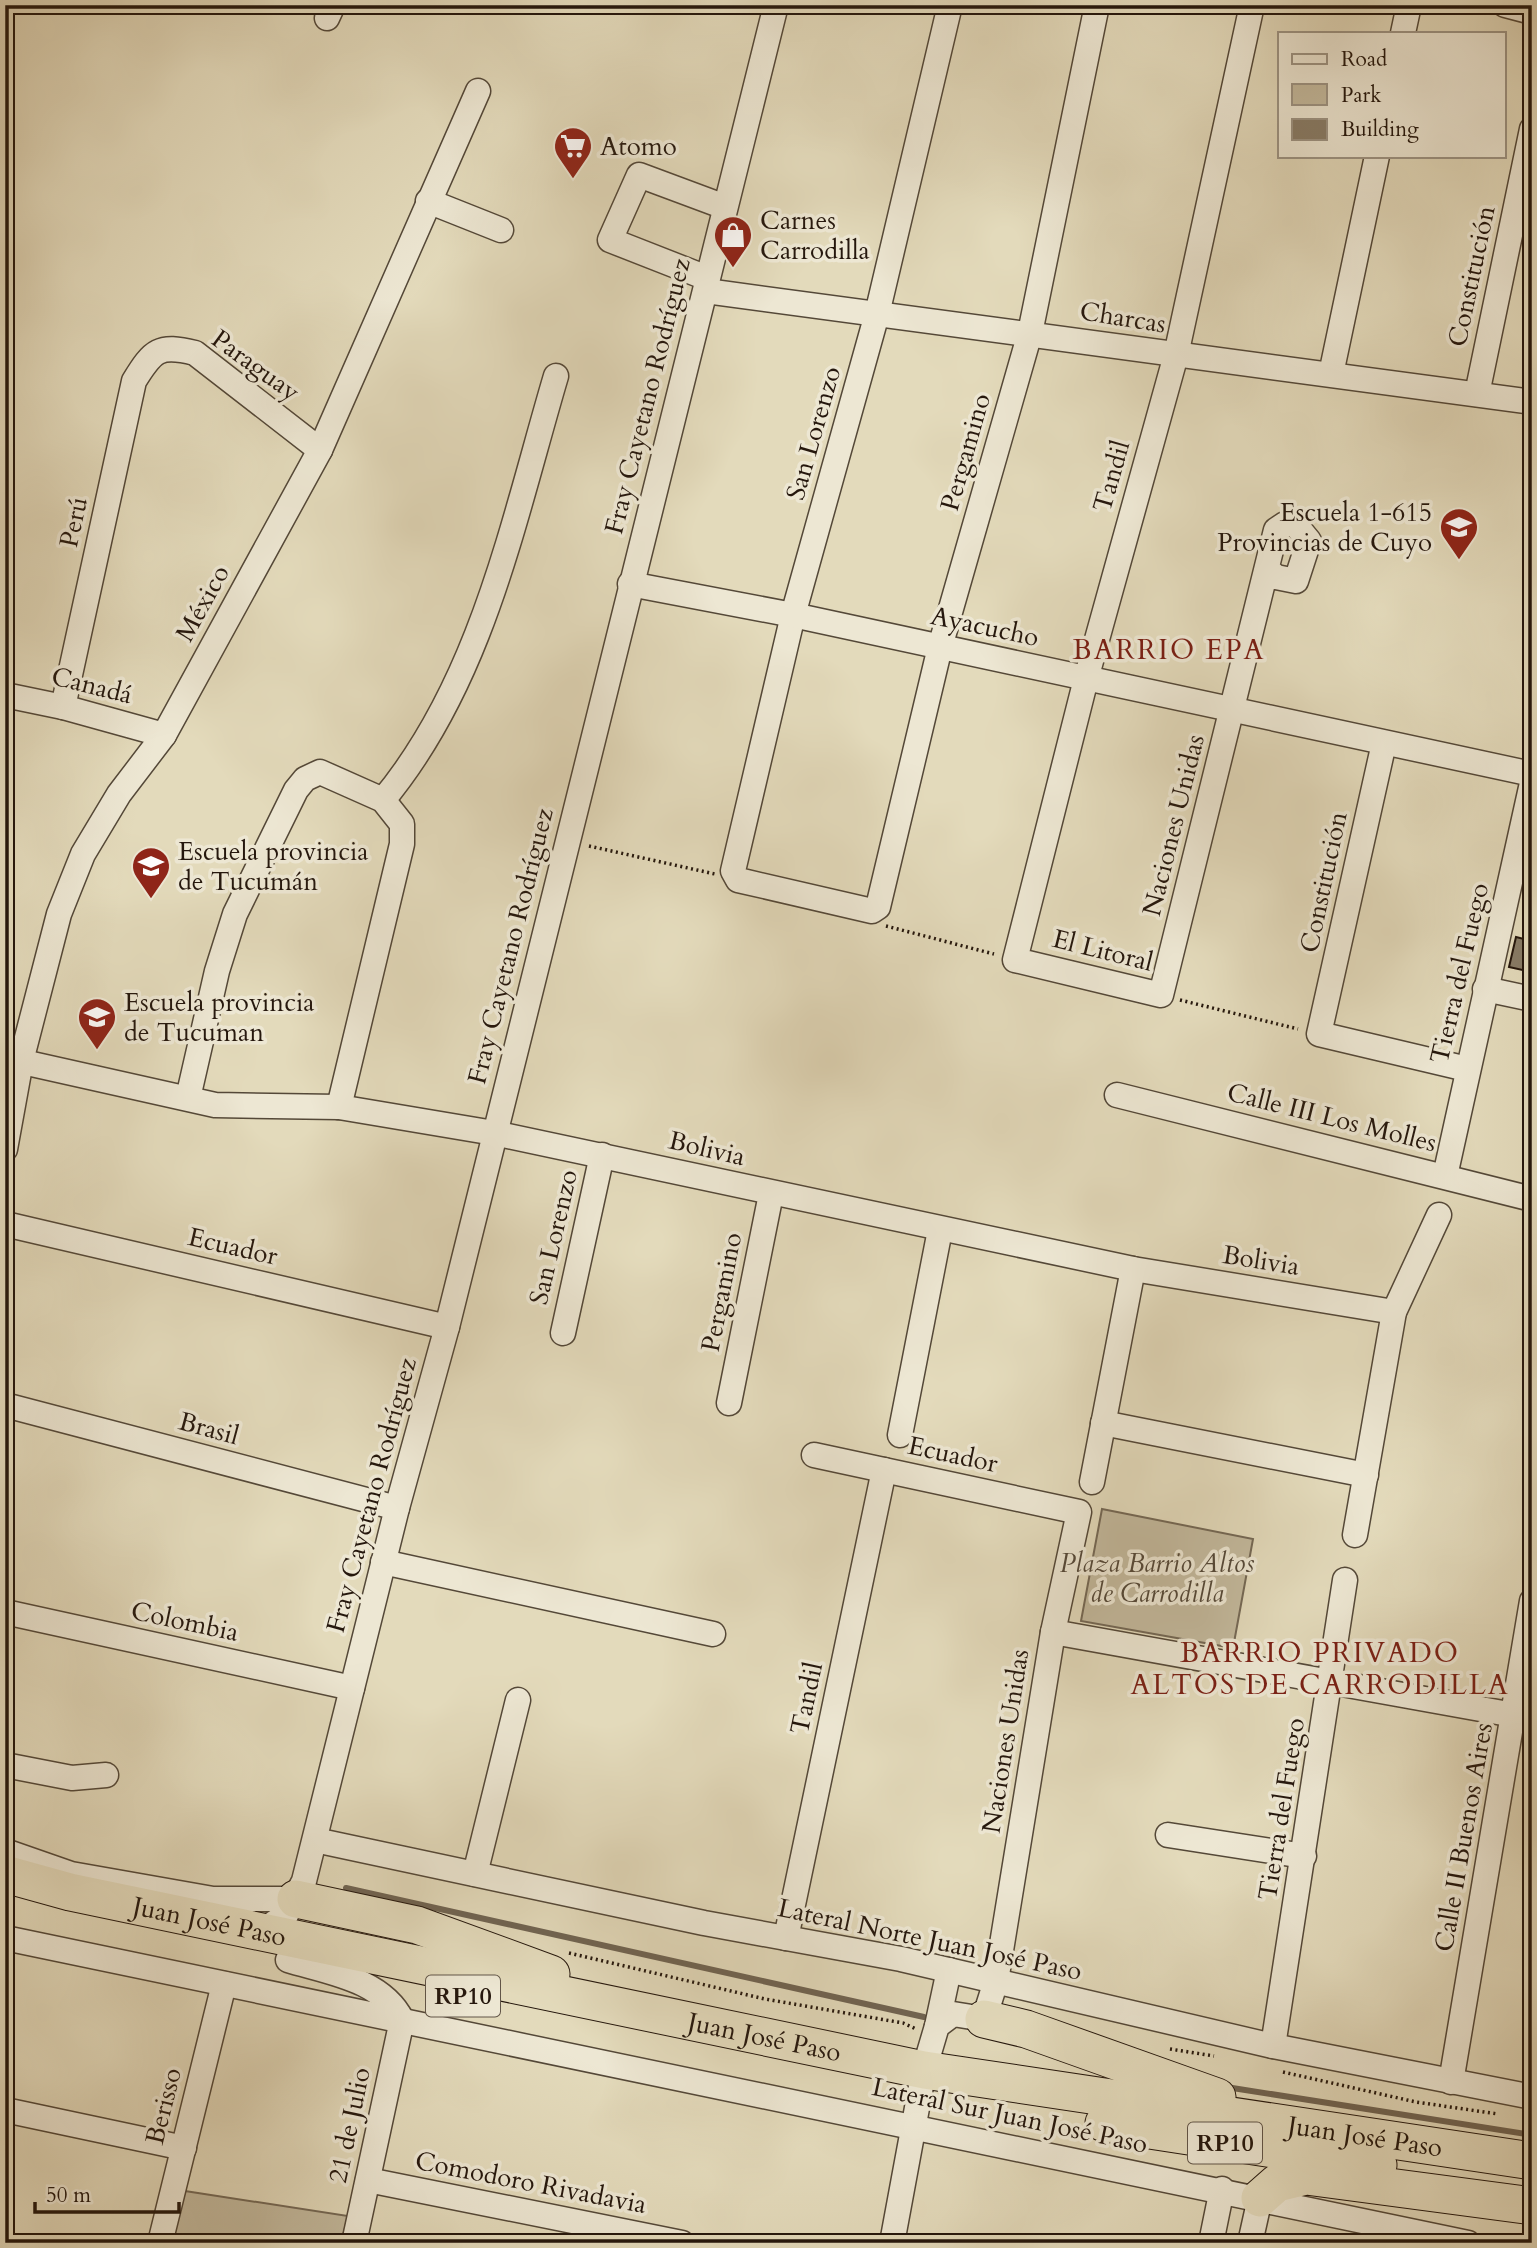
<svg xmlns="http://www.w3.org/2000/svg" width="1537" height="2248" font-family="Cardo,serif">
	<rect width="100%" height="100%" fill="#e3dabb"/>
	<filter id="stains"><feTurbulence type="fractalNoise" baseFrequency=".00286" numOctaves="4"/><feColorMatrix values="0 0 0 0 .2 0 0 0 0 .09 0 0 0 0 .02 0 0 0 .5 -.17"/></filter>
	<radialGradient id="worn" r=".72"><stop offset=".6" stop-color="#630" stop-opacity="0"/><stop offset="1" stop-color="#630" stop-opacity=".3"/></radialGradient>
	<!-- green -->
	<g fill="#c3b99d" stroke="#746855" stroke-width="2">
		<path d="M1102,1509l151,30 -20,109 -152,-27z"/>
		<path d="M185,2191l163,25 -7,27h-169z"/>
	</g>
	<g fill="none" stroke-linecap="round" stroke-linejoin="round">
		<!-- stream -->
		<g stroke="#706452" stroke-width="6">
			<path d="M346,1888l578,129"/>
			<path d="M1226,2087l306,48"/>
		</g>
	</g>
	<!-- building -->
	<path fill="#887c67" stroke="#25170d" stroke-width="2" d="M1516,937l16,4v31l-23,-5z"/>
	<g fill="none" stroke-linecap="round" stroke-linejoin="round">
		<defs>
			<g id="minor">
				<path d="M950,5l-73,309 -84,301 -60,256 5,9 134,31 6,-4 62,-260 90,-314 67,-328"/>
				<path d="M1252,5l-76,350 -90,324 -71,281 146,35 115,-465 9,-6h10l14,17 -13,40 -20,-4 -9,-8"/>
				<path d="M1505,5l27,7"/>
				<path d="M327,18l6,-13"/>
				<path d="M1403,33l6,-28"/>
				<path d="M428,201l73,29"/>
				<path d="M707,278l-97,-38 29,-65 86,32"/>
				<path d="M706,291l826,111"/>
				<path d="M1331,374l46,-218"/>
				<path d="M1477,394l55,-265"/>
				<path d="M630,584l163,31 739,159"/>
				<path d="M5,695l58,12 101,28"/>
				<path d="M63,707l71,-326c19,-31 25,-37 61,-28l125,97"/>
				<path d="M1384,743l-65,291 148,35"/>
				<path d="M383,800c99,-119 130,-279 173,-424"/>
				<path d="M1485,989l47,10"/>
				<path d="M5,1058l210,47 124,2 155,26 639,136 261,43"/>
				<path d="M1117,1095l415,104"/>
				<path d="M188,1098l29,-127 18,-57 61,-124 9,-11 15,-7 63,28 19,24v20l-63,263"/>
				<path d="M5,1149l16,-88 38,-147 24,-60 36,-60 45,-59 156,-285 158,-359"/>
				<path d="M1445,1176l87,-393"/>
				<path d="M5,1224l442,103"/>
				<path d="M563,1333l39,-178"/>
				<path d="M729,1403l42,-209"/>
				<path d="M5,1405l392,103"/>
				<path d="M1103,1423l263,52"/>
				<path d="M900,1435l40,-205"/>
				<path d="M814,1455l265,57 -26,120 -57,349 -12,38 -31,-5 -16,12 -13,44 -32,173"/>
				<path d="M1092,1482l41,-213"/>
				<path d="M1355,1535l39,-223 45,-97"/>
				<path d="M383,1562l330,72"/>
				<path d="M5,1612l347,76"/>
				<path d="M1053,1632l461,83"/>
				<path d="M5,1765l67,13 34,-3"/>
				<path d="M1168,1835l136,21"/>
				<path d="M315,1840l389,83 197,36 372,87 259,51"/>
				<path d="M5,1851l66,23 142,25h83"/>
				<path d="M475,1874l43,-174"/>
				<path d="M262,1931l24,-16 18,-34 93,-373 50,-181 329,-1322"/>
				<path d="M5,1938l1463,305"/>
				<path d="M786,1938l98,-468"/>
				<path d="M288,1960c39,12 94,19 114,60"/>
				<path d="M937,2026l12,-56"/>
				<path d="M1273,2046l72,-466"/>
				<path d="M1451,2082l81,-481"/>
				<path d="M5,2110l179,38"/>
				<path d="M368,2180l314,63"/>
				<path d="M160,2243l64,-259"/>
				<path d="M354,2243l48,-223"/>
				<path d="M1211,2243l11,-54"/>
				<path d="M1250,2243l10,-45"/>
			</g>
			<g id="highway">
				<path id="s1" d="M5,1874l65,18 854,178 608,91"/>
				<path d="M296,1899l121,26 134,49"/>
				<path d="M984,2019l42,10 191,68"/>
				<path d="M1104,2123l274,42"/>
				<path d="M1260,2198l17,-15 29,-7 226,30"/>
			</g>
		</defs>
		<!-- minor casing -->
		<use href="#minor" stroke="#544838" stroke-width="27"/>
		<!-- highway casing -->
		<use href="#highway" stroke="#25170d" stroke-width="39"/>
		<!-- path -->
		<g stroke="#25170d" stroke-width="3.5" stroke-dasharray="2 3.5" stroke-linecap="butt">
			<path d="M589,846l126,28"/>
			<path d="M886,926l108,28"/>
			<path d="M1180,1000l118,29"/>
			<path d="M569,1953l196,46 138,24 13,6"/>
			<path d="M1170,2049l44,7"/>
			<path d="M1283,2072l133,30 82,12"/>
		</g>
		<!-- minor -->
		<use href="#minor" stroke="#ede7d3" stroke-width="24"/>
		<!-- highway -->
		<use href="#highway" stroke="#e3dabb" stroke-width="37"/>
	</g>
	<!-- icons -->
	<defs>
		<symbol id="supermarket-pin" viewBox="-11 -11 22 30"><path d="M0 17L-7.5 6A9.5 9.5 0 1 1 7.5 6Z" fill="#8f2418" stroke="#ede7d3"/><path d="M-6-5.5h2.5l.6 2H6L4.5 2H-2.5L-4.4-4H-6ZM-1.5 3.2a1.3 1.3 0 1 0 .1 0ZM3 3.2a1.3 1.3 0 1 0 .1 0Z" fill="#fff"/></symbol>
		<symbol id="shop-pin" viewBox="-11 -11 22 30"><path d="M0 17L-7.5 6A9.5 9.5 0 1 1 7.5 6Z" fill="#8f2418" stroke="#ede7d3"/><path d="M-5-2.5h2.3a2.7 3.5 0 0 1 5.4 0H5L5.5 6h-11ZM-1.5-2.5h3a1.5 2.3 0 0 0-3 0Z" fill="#fff"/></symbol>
		<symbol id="school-pin" viewBox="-11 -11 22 30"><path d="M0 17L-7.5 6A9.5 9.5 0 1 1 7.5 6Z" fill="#8f2418" stroke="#ede7d3"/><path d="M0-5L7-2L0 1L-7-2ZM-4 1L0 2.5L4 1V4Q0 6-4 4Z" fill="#fff"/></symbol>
	</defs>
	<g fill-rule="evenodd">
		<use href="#supermarket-pin" x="551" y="124" width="44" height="60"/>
		<use href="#shop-pin" x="711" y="213" width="44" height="60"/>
		<use href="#school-pin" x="1437" y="505" width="44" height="60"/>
		<use href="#school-pin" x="129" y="844" width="44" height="60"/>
		<use href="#school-pin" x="75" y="995" width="44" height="60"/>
	</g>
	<g text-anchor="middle" stroke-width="7" stroke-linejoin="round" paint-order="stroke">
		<!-- shield labels -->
		<g fill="#ede7d3" stroke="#615548" stroke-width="2">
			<rect x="426" y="1975.5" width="74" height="41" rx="5"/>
			<rect x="1188" y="2122.5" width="74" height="41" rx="5"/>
		</g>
		<g font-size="24" font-weight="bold" fill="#25170d">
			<text x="463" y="2004">RP10</text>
			<text x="1225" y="2151">RP10</text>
		</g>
		<!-- poi labels -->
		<g font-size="26" fill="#25170d" stroke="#ede7d3" text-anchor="start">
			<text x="600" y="155">Atomo</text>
			<text x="760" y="229">Carnes<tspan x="760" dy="30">Carrodilla</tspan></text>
			<text x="1432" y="521" text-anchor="end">Escuela 1-615<tspan x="1432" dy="30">Provincias de Cuyo</tspan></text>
			<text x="178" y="860">Escuela provincia<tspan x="178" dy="30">de Tucumán</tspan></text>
			<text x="124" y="1011">Escuela provincia<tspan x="124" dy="30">de Tucuman</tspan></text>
		</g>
		<!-- street labels -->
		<g font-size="26" fill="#25170d" stroke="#ede7d3">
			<text transform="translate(1471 276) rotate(-78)" y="9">Constitución</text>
			<text transform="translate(1123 317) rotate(9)" y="9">Charcas</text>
			<text transform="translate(256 365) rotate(36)" y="9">Paraguay</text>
			<text transform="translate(647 396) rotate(-76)" y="9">Fray Cayetano Rodríguez</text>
			<text transform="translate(813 433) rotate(-74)" y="9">San Lorenzo</text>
			<text transform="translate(965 452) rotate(-74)" y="9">Pergamino</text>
			<text transform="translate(1111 476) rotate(-74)" y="9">Tandil</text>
			<text transform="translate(73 522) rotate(-78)" y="9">Perú</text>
			<text transform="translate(202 603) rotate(-61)" y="9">México</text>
			<text transform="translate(985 626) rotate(12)" y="9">Ayacucho</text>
			<text transform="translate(92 685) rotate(14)" y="9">Canadá</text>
			<text transform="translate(1173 825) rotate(-76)" y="9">Naciones Unidas</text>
			<text transform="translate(1323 882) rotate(-78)" y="9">Constitución</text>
			<text transform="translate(510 946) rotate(-76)" y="9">Fray Cayetano Rodríguez</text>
			<text transform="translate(1103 950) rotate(14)" y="9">El Litoral</text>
			<text transform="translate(1459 973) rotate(-77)" y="9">Tierra del Fuego</text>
			<text transform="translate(1332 1117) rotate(14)" y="9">Calle III Los Molles</text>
			<text transform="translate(707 1148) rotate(13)" y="9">Bolivia</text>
			<text transform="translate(553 1237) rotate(-77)" y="9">San Lorenzo</text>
			<text transform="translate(233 1246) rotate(13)" y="9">Ecuador</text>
			<text transform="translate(1261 1260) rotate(9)" y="9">Bolivia</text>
			<text transform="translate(721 1292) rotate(-79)" y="9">Pergamino</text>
			<text transform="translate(209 1428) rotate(15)" y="9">Brasil</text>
			<text transform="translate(953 1454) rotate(12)" y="9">Ecuador</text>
			<text transform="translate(371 1495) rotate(-75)" y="9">Fray Cayetano Rodríguez</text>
			<text transform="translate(185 1621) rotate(12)" y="9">Colombia</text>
			<text transform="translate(806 1698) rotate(-78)" y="9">Tandil</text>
			<text transform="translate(1005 1741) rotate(-81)" y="9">Naciones Unidas</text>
			<text transform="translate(1281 1809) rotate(-81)" y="9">Tierra del Fuego</text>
			<text transform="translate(1463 1837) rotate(-80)" y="9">Calle II Buenos Aires</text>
			<text dy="9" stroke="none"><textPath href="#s1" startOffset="210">Juan José Paso</textPath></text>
			<text transform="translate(930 1939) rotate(12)" y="9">Lateral Norte Juan José Paso</text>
			<text dy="9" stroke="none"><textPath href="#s1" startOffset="777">Juan José Paso</textPath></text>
			<text transform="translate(163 2106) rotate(-76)" y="9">Berisso</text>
			<text transform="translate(1010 2115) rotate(12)" y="9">Lateral Sur Juan José Paso</text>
			<text transform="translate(349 2125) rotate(-78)" y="9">21 de Julio</text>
			<text dy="9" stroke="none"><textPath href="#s1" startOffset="1386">Juan José Paso</textPath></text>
			<text transform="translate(531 2182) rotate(11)" y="9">Comodoro Rivadavia</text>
		</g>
		<!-- park labels -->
		<g font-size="26" font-style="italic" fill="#544838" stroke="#ede7d3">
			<text x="1157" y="1572">Plaza Barrio Altos<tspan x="1157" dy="30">de Carrodilla</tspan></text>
		</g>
		<!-- neighbourhood labels -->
		<g font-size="28" letter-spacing="2" fill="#7a1f14" stroke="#ede7d3">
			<text x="1169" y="659">BARRIO EPA</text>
			<text x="1320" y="1662">BARRIO PRIVADO<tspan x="1320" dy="32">ALTOS DE CARRODILLA</tspan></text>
		</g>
	</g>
	<!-- margin -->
	<rect width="1537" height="2248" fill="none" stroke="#e3dabb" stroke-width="28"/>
	<rect x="7" y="7" width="1523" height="2234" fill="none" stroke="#25170d" stroke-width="3.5"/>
	<rect x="14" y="14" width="1509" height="2220" fill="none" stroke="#25170d" stroke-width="2"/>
	<!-- legend -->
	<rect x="1278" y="32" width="228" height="126" fill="#ede7d3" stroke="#9d9484" stroke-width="2"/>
	<rect x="1292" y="54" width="35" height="10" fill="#ede7d3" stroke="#9d9484" stroke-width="2"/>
	<text x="1341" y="66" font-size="21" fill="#25170d">Road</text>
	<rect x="1292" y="84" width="35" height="21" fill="#c3b99d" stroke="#9d9484" stroke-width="2"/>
	<text x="1341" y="102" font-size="21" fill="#25170d">Park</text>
	<rect x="1292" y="119" width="35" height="21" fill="#887c67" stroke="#9d9484" stroke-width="2"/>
	<text x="1341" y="136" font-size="21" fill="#25170d">Building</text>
	<!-- scale -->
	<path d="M35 2202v10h144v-10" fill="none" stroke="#25170d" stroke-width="3.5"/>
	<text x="46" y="2202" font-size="21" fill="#25170d" stroke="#ede7d3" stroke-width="5" paint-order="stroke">50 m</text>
	<rect width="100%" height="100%" filter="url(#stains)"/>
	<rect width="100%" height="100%" fill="url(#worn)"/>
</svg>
